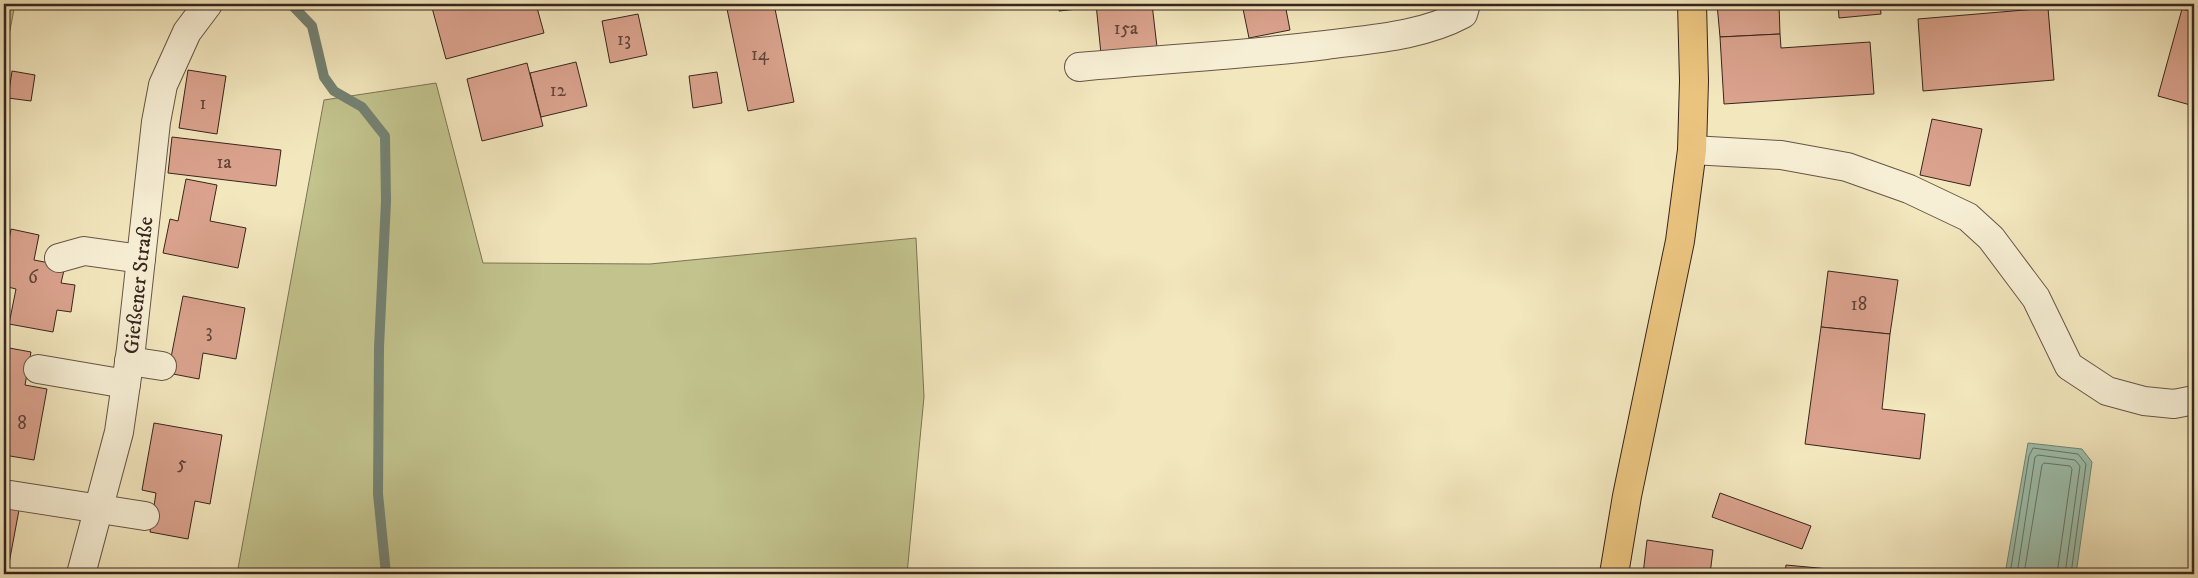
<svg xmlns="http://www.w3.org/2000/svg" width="2198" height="578" font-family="'IM FELL DW Pica',serif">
	<rect width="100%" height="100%" fill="#f3e7be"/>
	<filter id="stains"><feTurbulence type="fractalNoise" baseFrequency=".004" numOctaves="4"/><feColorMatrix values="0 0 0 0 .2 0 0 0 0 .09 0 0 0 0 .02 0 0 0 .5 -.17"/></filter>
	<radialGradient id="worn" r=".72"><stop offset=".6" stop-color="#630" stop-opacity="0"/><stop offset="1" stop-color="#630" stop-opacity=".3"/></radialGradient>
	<!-- green -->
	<g fill="#c2c38d" stroke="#7c7455">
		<path d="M4,4h11l-11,57z"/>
		<path d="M436,83l47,180 167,1 266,-26 8,159 -17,177h-670l87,-474z"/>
	</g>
	<!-- water -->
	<path fill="#9cc0ad" stroke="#748273" d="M2028,443l54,6 10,13 -16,112h-71z"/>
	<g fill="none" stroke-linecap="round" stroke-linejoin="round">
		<!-- shore -->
		<g stroke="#6a7265" stroke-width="1">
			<path d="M2010,574l19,-118 4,-8 45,6 8,10 -15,110"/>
			<path d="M2017,574l18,-117 3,-2 37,5 5,6 -15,108"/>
			<path d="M2024,574l18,-109 2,-2 26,3 2,3 -15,105"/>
		</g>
		<!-- stream -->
		<path stroke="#748273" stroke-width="10" d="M291,4l21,22 12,51 10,14 28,16 23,29 1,65 -7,146 -1,147 8,80"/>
	</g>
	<!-- building -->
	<g fill="#dba38e" stroke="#37251d">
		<path d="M431,4h105l8,29 -98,26z"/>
		<path d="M726,4h48l20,98 -46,9z"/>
		<path d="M1059,4h37v3l-37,4z"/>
		<path d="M1096,4h56l5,43 -56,7z"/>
		<path d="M1242,4h43l5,26 -41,8z"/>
		<path d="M1717,4h62l1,30 -60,3z"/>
		<path d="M1838,4h42l1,10 -42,4z"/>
		<path d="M2048,8l6,72 -131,11 -5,-72z"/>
		<path d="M2182,9l12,3v94l-36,-10z"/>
		<path d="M638,14l9,41 -37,8 -8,-42z"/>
		<path d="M1780,34l1,14 89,-6 4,52 -150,10 -4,-67z"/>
		<path d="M576,62l11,44 -46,11 -11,-44z"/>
		<path d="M527,63l16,63 -61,15 -15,-62z"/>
		<path d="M188,70l38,6 -9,58 -38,-6z"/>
		<path d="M12,71l23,4 -4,26 -23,-3z"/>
		<path d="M717,72l5,31 -29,5 -4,-32z"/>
		<path d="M1932,119l50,10 -12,57 -50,-11z"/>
		<path d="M172,137l109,13 -5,36 -108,-13z"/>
		<path d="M186,179l31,6 -7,36 36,7 -8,40 -75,-15 7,-34 8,2z"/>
		<path d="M11,229l28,6 -5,25 31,6 -4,17 14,2 -4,27 -14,-2 -4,22 -44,-8 7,-35 -12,-3v-17z"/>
		<path d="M1828,271l70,9 -8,54 -69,-7z"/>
		<path d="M183,296l62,12 -9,51 -33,-6 -4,26 -31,-6z"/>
		<path d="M1821,327l69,7 -8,75 43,5 -5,45 -115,-15z"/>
		<path d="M4,347l27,5 -6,33 22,4 -13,71 -30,-5z"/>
		<path d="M154,423l68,12 -12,69 -15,-3 -7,38 -38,-7 6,-39 -14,-3z"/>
		<path d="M1720,493l91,33 -9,23 -90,-32z"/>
		<path d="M4,507l15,3 -12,64h-3z"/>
		<path d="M1647,540l66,10 -3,24h-67z"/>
		<path d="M1786,565l43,4 -1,5h-43z"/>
	</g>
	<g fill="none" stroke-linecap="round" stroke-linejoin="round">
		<defs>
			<g id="minor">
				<path d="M1079,67c82,-8 165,-12 247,-22 46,-6 96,-9 137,-31l3,-10"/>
				<path d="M1692,150l89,5 66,12 62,22 59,28 23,21 45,60 33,68 38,25 37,10 30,3 20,-4"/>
				<path d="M59,258l25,-7 57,8"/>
				<path d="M129,361l33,5"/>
				<path d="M38,369l88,15"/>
				<path d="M4,494l141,22"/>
				<path id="s1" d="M81,574l38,-142 12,-83 25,-227 7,-37 24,-53 21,-28"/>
			</g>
			<path id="major" d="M1614,574l13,-78 53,-255 12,-91 2,-69 -2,-77"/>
		</defs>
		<!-- minor casing -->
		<use href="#minor" stroke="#665645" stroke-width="30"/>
		<!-- major casing -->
		<use href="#major" stroke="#37251d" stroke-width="30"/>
		<!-- minor -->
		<use href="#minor" stroke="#f7efd5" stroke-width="28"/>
		<!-- major -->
		<use href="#major" stroke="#eac47f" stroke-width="28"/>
	</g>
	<g text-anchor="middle" stroke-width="4.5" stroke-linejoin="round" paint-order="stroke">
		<!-- number labels -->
		<g font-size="19" fill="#604439">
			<text x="1126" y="34">15a</text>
			<text x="624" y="45">13</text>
			<text x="760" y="60">14</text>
			<text x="558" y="96">12</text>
			<text x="203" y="109">1</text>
			<text x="224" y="168">1a</text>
			<text x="33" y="283">6</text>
			<text x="1859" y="310">18</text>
			<text x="209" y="337">3</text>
			<text x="22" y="429">8</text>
			<text x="182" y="469">5</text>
		</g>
		<!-- street labels -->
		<g font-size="21" fill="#37251d" stroke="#f7efd5">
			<text dy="7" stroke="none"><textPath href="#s1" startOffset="295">Gießener Straße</textPath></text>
		</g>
	</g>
	<!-- margin -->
	<rect width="2198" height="578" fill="none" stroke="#f3e7be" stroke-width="20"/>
	<rect x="5" y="5" width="2188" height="568" fill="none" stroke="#37251d" stroke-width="2.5"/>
	<rect x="10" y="10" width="2178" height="558" fill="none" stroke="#37251d"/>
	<rect width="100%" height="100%" filter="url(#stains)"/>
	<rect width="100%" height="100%" fill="url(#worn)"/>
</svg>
